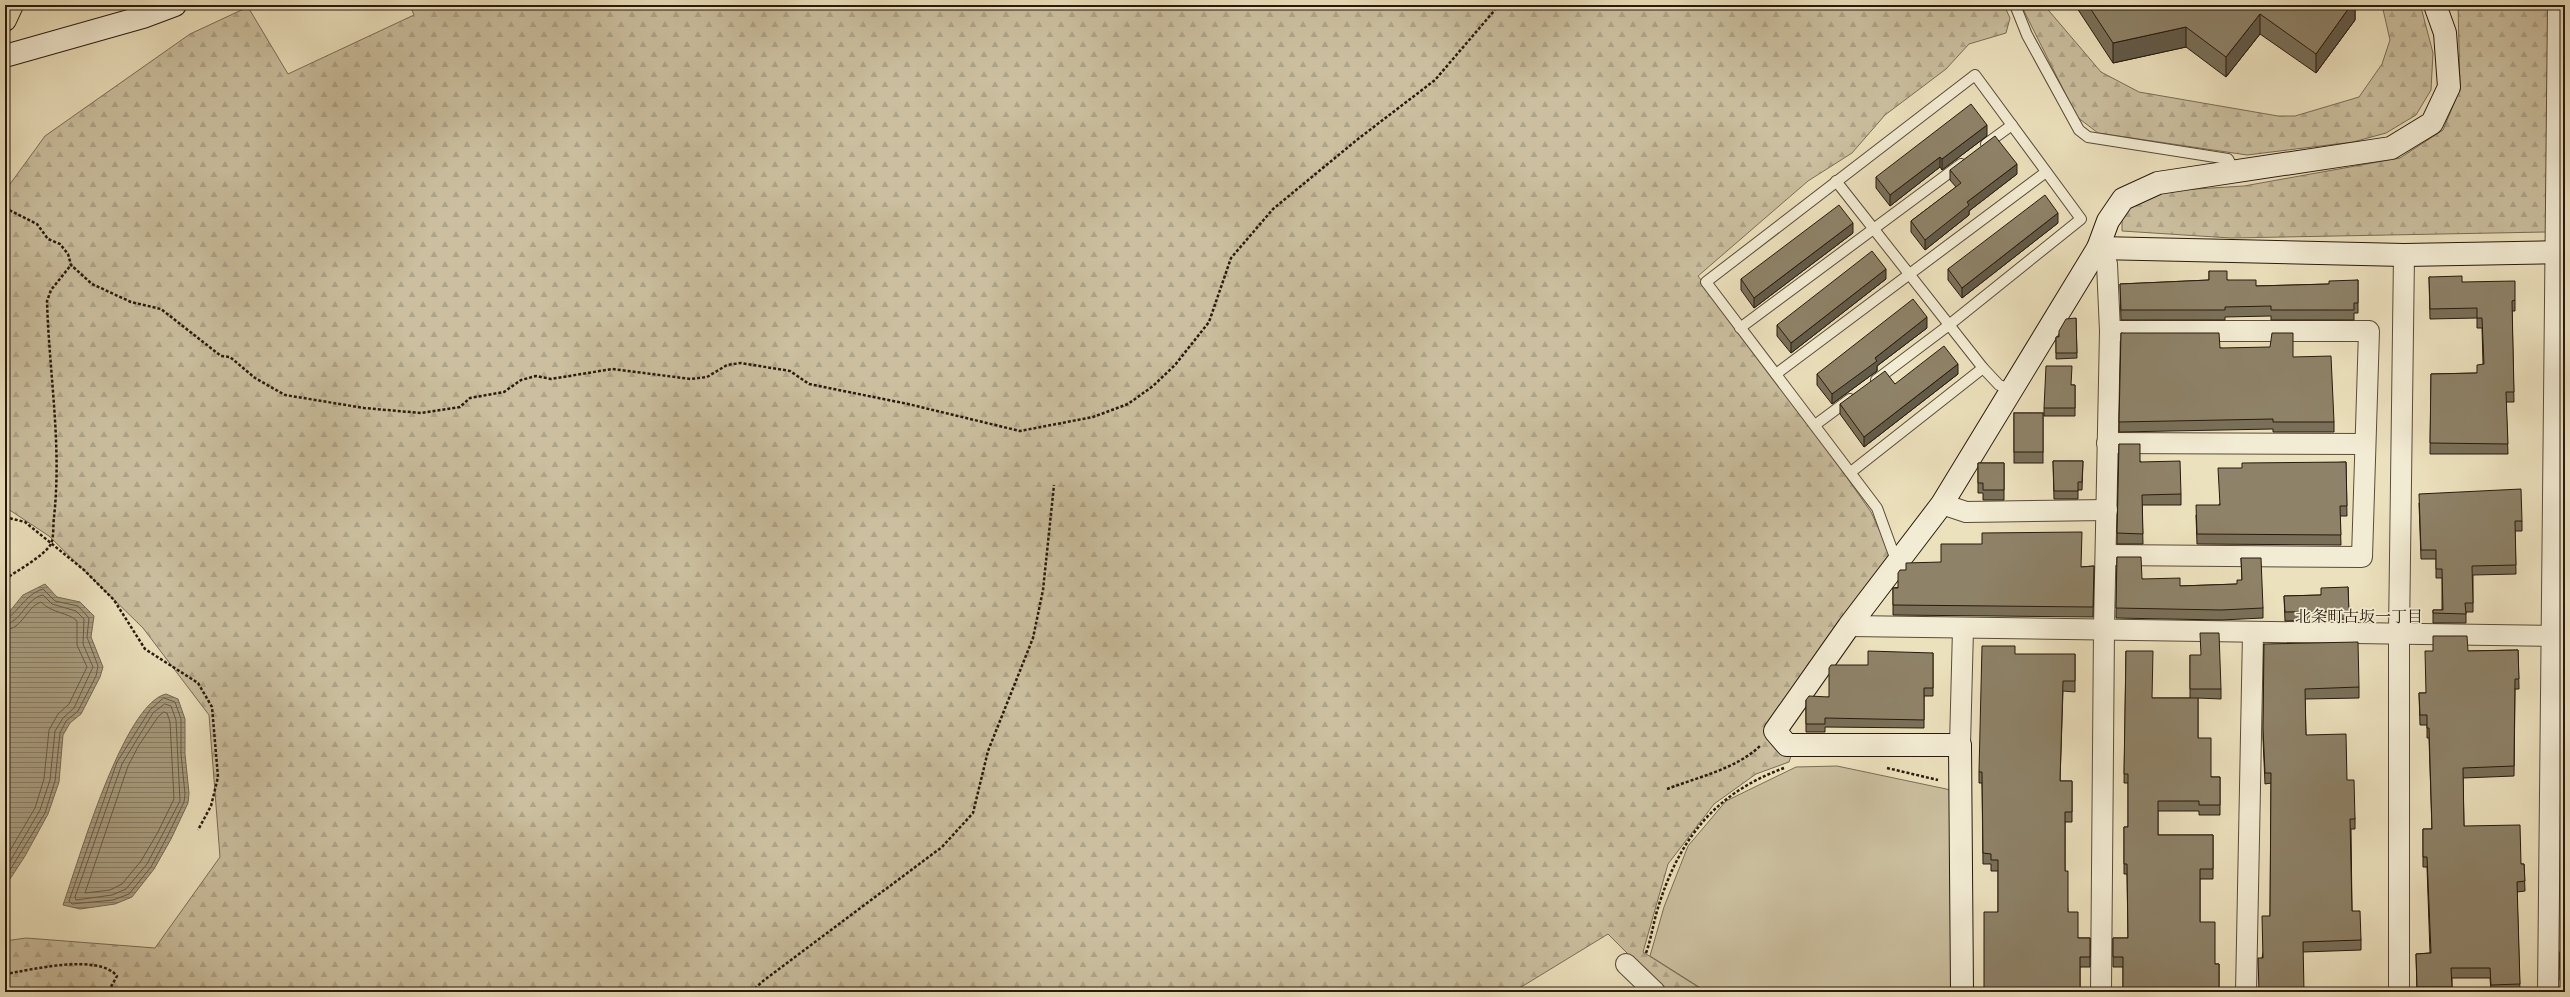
<svg xmlns="http://www.w3.org/2000/svg" width="2570" height="997" font-family="'IM FELL English','Noto Serif JP',serif">
	<defs>
		<pattern id="forest-firs" width="22" height="20" patternUnits="userSpaceOnUse"><rect width="22" height="20" fill="#cbbf9f"/><path d="M5 1l3.5 6h-7zM16 11l3.5 6h-7z" fill="#aea488"/></pattern>
		<pattern id="water-rules" width="6" height="5" patternUnits="userSpaceOnUse"><rect width="6" height="5" fill="#a99e81"/><path d="M0 2.5h6" fill="none" stroke="#8a8068"/></pattern>
	</defs>
	<rect width="100%" height="100%" fill="#ece1bd"/>
	<filter id="stains"><feTurbulence type="fractalNoise" baseFrequency=".005" numOctaves="4"/><feColorMatrix values="0 0 0 0 .2 0 0 0 0 .09 0 0 0 0 .02 0 0 0 .5 -.17"/></filter>
	<radialGradient id="worn" r=".72"><stop offset=".6" stop-color="#630" stop-opacity="0"/><stop offset="1" stop-color="#630" stop-opacity=".3"/></radialGradient>
	<!-- forest -->
	<g fill="url(#forest-firs)" stroke="#7a6d56">
		<path d="M410,5h1594l6,13 -4,15 -37,11 -23,25 -61,46 -33,38 -44,28 -110,95 112,149 61,87 23,50 -112,173 9,21 -2,6 -33,12 -42,30 -46,60 -25,88 63,40h-40l-58,-58 -95,58h-1508v-51l21,-3 129,10 65,-91 -11,-142 -66,-87 -94,-92 -44,-29v-316l40,-55 145,-102 58,-27 40,67 126,-59z"/>
		<path d="M2021,5h23l57,67 38,20 139,24h17l64,-19 23,-33 8,-24 -8,-35h35l5,6 11,42 -2,37 -15,25 -30,18 -33,9 -106,13 -149,-22 -21,-16z"/>
		<path d="M2458,5h91l-3,227 -315,6 -109,-7v-19l4,-6 37,-15 81,-5 156,-28 43,-28 17,-41z"/>
	</g>
	<!-- park -->
	<path fill="#cbbf9f" stroke="#7a6d56" d="M1837,766l114,24 1,202h-245l-57,-36 14,-49 24,-61 38,-45 70,-34z"/>
	<!-- water -->
	<g fill="url(#water-rules)" stroke="#756a52">
		<path d="M45,584l12,13 23,5 14,14 -3,21 12,30 -3,10 -19,37 -11,9 -7,12 -4,47 -11,32 -23,42 -15,23 -5,4v-266l18,-22z"/>
		<path d="M166,694l12,5 7,20v35l4,39 -1,10 -17,36 -17,30 -22,28 -17,7 -35,5 -17,-4c15,-42 60,-201 103,-211z"/>
	</g>
	<g fill="none" stroke-linecap="round" stroke-linejoin="round">
		<!-- shore -->
		<g stroke="#685c46" stroke-width="1">
			<path d="M5,619c9,-1 20,-25 38,-30l12,12 23,5 11,12 -2,19 11,29 -2,10 -18,35 -12,10 -6,12 -5,48 -10,32 -40,65"/>
			<path d="M5,624c16,-1 21,-26 38,-29l9,9 24,7 8,8 -1,25 10,23 -19,41 -11,10 -8,13 -5,49 -10,30 -35,60"/>
			<path d="M5,630c18,-1 21,-23 36,-28 12,12 27,10 36,19v24l10,22 -18,37 -11,10 -9,16 -5,49 -9,29 -30,51"/>
			<path d="M164,698l11,4 6,17v35l4,40 -1,8 -17,35 -16,30 -22,27 -16,6 -41,4 -3,-3 48,-139 33,-52z"/>
			<path d="M165,704l6,2 5,14 4,81 -33,63 -21,25 -14,6 -36,5 -1,-3 47,-133 31,-51z"/>
			<path d="M164,712l3,1 3,9 4,77 -16,33 -17,29 -19,23 -12,6 -25,3 43,-127 11,-21 19,-28z"/>
		</g>
		<defs>
			<g id="lane">
				<path d="M2015,5l12,30 52,95 9,7 140,22 8,14"/>
				<path d="M1986,144l26,-19"/>
				<path d="M1836,181l147,187 16,17 13,5"/>
				<path d="M1740,328l221,-164"/>
				<path d="M1776,374l270,-202"/>
				<path d="M1876,380l73,-55 132,-106 -106,-144 -269,207 171,226 20,55"/>
				<path d="M1815,425l35,-26"/>
				<path d="M1851,472l132,-104"/>
			</g>
			<g id="street">
				<path d="M2098,248l9,16 3,67 -6,297 -3,364"/>
				<path d="M2107,443l258,1"/>
				<path d="M1942,504l24,8 141,-2"/>
				<path d="M2107,555l255,2 7,-226h-259"/>
				<path d="M1849,626l716,10"/>
				<path d="M1960,745l3,-116"/>
				<path d="M1626,964l29,28"/>
				<path d="M2246,992l7,-359"/>
				<path d="M2399,992v-359l5,-378"/>
				<path d="M2548,992l10,-987"/>
			</g>
			<g id="secondary">
				<path d="M5,56l138,-39 32,-12"/>
				<path d="M2098,248l306,7 161,-3"/>
				<path d="M1962,992l-2,-247h-173l-12,-14 74,-105 93,-122 156,-256 10,-27 15,-22 35,-16 233,-35 41,-25 17,-36 -4,-54 -10,-28"/>
			</g>
			<path id="primary" d="M5,20l7,-15"/>
		</defs>
		<!-- lane casing -->
		<use href="#lane" stroke="#594c38" stroke-width="12"/>
		<!-- street casing -->
		<use href="#street" stroke="#594c38" stroke-width="22"/>
		<!-- secondary casing -->
		<use href="#secondary" stroke="#281b0c" stroke-width="24"/>
		<!-- primary casing -->
		<use href="#primary" stroke="#281b0c" stroke-width="24"/>
		<!-- path -->
		<g stroke="#281b0c" stroke-width="2.5" stroke-dasharray="3 2" stroke-linecap="butt">
			<path d="M5,208l32,16 11,15 12,5 8,10 3,11 21,19 39,18 30,7 60,47 9,1 25,21 30,17 79,13 57,5 39,-6 10,-9 34,-6 17,-12 15,-4 15,3 61,-10 79,10 16,-2 20,-12 14,-2 49,8 19,13 99,20 112,27 73,-14 35,-13 25,-18 22,-21 34,-43 22,-64 42,-49 85,-70 77,-59 59,-69 3,-6"/>
			<path d="M5,517l20,5 59,48 30,30 31,49 53,34 14,24 6,70 -7,29 -13,24"/>
			<path d="M5,579c12,-8 39,-23 46,-35 3,-7 2,-20 3,-27 8,-72 -5,-145 -7,-216l4,-11 20,-25"/>
			<path d="M1887,768l51,12"/>
			<path d="M1667,789c31,-12 69,-20 93,-43"/>
			<path d="M1646,953c5,-14 7,-28 11,-42 21,-70 56,-117 127,-143"/>
			<path d="M5,974c26,-4 93,-21 112,2l-9,16"/>
			<path d="M751,992l12,-11 179,-134 31,-34 15,-62 45,-113 10,-48 11,-105"/>
		</g>
		<!-- lane -->
		<use href="#lane" stroke="#f3ecd4" stroke-width="10"/>
		<!-- street -->
		<use href="#street" stroke="#f3ecd4" stroke-width="20"/>
		<!-- secondary -->
		<use href="#secondary" stroke="#f3ecd4" stroke-width="22"/>
		<!-- primary -->
		<use href="#primary" stroke="#ece1bd" stroke-width="22"/>
	</g>
	<!-- wall -->
	<g fill="#7a7059" stroke="#281b0c">
		<path d="M2075,5h75l2,3 203,-3v15l-39,53 -56,-39 -34,43 -40,-30 -73,16z"/>
		<path d="M1987,136l-45,34 -2,-3 -50,39 -14,-18v-11z"/>
		<path d="M1950,170l67,4 -48,37v4l-44,35 -14,-18v-11l45,-34 -6,-7z"/>
		<path d="M2058,223l-96,75 -14,-18v-11z"/>
		<path d="M1853,233l-99,75 -13,-18v-11z"/>
		<path d="M2209,271l18,9 29,6 73,-2 29,-4v33h-4v7h-83v-4l-46,1v3h-104l-1,-36 89,-4z"/>
		<path d="M2429,277l33,5 53,18v11h-3l2,91h-8l2,52h-78l1,-80 46,-1 6,-9 -1,-36h-5v-10l-47,1z"/>
		<path d="M1886,279l-95,74 -14,-17v-11z"/>
		<path d="M2076,318l1,40 -21,1v-22h3z"/>
		<path d="M1927,328l-50,38v5l-45,33 -15,-19v-11z"/>
		<path d="M2121,333l99,15 73,9 41,65v10h-61v-3l-154,3z"/>
		<path d="M1958,374l-94,73 -24,-33v-10l55,-20z"/>
		<path d="M2071,385h4v31h-31v-8z"/>
		<rect x="2014" y="413" width="29" height="50"/>
		<path d="M2119,444l62,50v11h-39l1,39h-26z"/>
		<path d="M2053,461h30l-1,29h-4v9h-24z"/>
		<path d="M2346,462l1,54h-7l1,29 -144,-1 -1,-29 23,-10 23,-37z"/>
		<path d="M1978,463h26v37h-21v-7h-5z"/>
		<path d="M2419,503l103,18v10h-7l1,43 -43,1v37h-7v11h-33v-13h9v-32h-6v-19h-15z"/>
		<path d="M2117,557l25,22 38,7 57,-2 5,-4 -1,-22 22,50v10l-42,2 -105,-2z"/>
		<path d="M2094,566l-1,51 -200,-2v-27l188,-21z"/>
		<path d="M2348,587l1,32 -64,2 -1,-25 37,-1z"/>
		<path d="M2264,644l95,43v11l-54,1 1,36 41,45 8,39v10h-4l1,82 9,29v10l-58,2 -41,6 8,-42 1,-133 -6,1 -2,-46z"/>
		<path d="M2518,650l1,39h-4l-1,87 -51,2 1,48 57,38h3l1,27 -8,1 3,100h-29l-1,-14h-38v14h-35l-1,-38 14,-1 -3,-86h-4v-38h9l-3,-91h-2v-13h-7l-1,-32h7l42,-42z"/>
		<path d="M2126,651l26,47h38v-43l31,34v10l-23,-1v40l13,39h9v38h-21v-4h-41v24h55v44h-13v43l15,42h4v28h-96v-25h-10v-29h15l-1,-64h-3v-47h4v-44h-4z"/>
		<path d="M1933,653v43h-9v32l-99,-1v5h-19v-32l23,-3 39,-32z"/>
		<path d="M2075,654v38l-12,-1 -3,90h12v41h-7v49l3,41 10,26h12v29h-10v25h-96l14,-80v-41h-7v-7h-8l-1,-81h-3v-11z"/>
		<rect x="2560" y="952" width="5" height="28"/>
	</g>
	<!-- shaded-wall -->
	<g fill="#635b49" stroke="#281b0c">
		<path d="M2351,5h4v15l-39,53v-19z"/>
		<path d="M2260,14v20l-34,43v-20z"/>
		<path d="M2186,27v20l-73,16v-20z"/>
		<path d="M1987,125v11l-45,34v-11z"/>
		<path d="M1940,157v10l-50,39v-11z"/>
		<path d="M2017,164v10l-48,37v4l-44,35v-10l42,-38z"/>
		<path d="M2058,213v10l-96,75v-10z"/>
		<path d="M1853,223v10l-99,75v-10z"/>
		<path d="M1886,269v10l-95,74v-10z"/>
		<path d="M1927,317v11l-50,38v5l-45,33v-10l43,-36z"/>
		<path d="M1958,364v10l-94,73v-10z"/>
	</g>
	<!-- building -->
	<g fill="#8e8268" stroke="#281b0c">
		<path d="M2088,5h62l2,3 3,-3h196l-35,49 -56,-40 -34,43 -40,-30 -73,16z"/>
		<path d="M1971,104l16,21 -45,34 -2,-2 -50,38 -14,-18z"/>
		<path d="M1995,136l22,28 -50,38 2,3 -44,35 -14,-19 50,-38 -11,-13z"/>
		<path d="M2045,195l13,18 -96,75 -14,-19z"/>
		<path d="M1839,205l14,18 -99,75 -13,-19z"/>
		<path d="M1872,251l14,18 -95,74 -14,-18z"/>
		<path d="M2209,271h18v9h29v6l73,-2v-3l29,-1v23h-4v7h-83v-4l-46,1v3h-104l-1,-26 89,-4z"/>
		<path d="M2462,276v6l53,-1v19l-3,1 2,91h-8l2,52 -78,-1 1,-69 46,-1v-8l7,-1 -2,-46h-5v-10l-47,1 -1,-32z"/>
		<path d="M1913,299l14,18 -52,41 2,3 -45,33 -15,-20z"/>
		<path d="M2076,318l1,35h-21v-16h3v-6l7,-12z"/>
		<path d="M2121,333h98l1,15 50,-1 2,-14h21v24l38,-1 3,66h-61v-3l-154,3z"/>
		<path d="M1944,346l14,18 -94,73 -24,-33 45,-33 10,13z"/>
		<path d="M2046,366h26l-1,19h4v23h-31z"/>
		<rect x="2014" y="413" width="29" height="39"/>
		<path d="M2119,444h21v18l40,-1 1,33 -39,1 1,39 -26,-1z"/>
		<path d="M2053,461h30l-1,21h-4v9h-24z"/>
		<path d="M2346,462l1,44h-7l1,29 -144,-1 -1,-29h24l-2,-37h24v-5z"/>
		<path d="M1978,463h26v27h-21v-7h-5z"/>
		<path d="M2521,489l1,32h-7l1,44 -44,1 1,37h-8l1,11 -33,-1v-3h10l-1,-41h-6v-19h-15l-2,-56z"/>
		<path d="M2082,532l-1,35 13,-1 -1,41 -200,-2v-17h5v-15l2,-3h6v-7l35,-1v-18h41v-11z"/>
		<path d="M2117,557h24l1,22 38,-1v8l57,-2v-4h5l-1,-22h20l2,50 -42,2 -105,-2z"/>
		<path d="M2348,587l1,24 -64,1 -1,-16 37,-1v-7z"/>
		<path d="M2200,633h19l2,56h-31v-34h11z"/>
		<path d="M2433,636h34l1,15 50,-1 1,29h-4l-1,87 -51,2 1,58 56,-1 1,39h3l1,17 -8,1 3,102 -29,1 -1,-17h-39l1,19h-35l-1,-33 15,-1 -4,-96h-4v-28h9l-3,-101h-2v-13h-7l-1,-22h7l-1,-42h8z"/>
		<path d="M2358,642l1,45 -54,2 1,46 40,-1 1,46h7l1,39h-5l2,92h8l1,29 -58,2 1,50h-45l-1,-34h5l-1,-42h8l1,-143h-6l-2,-45 1,-84z"/>
		<path d="M1982,646h33v8h60v27h-12l-3,100h12v31h-7v59h3v41h10v26h12v19h-10v31h-10v4h-86v-80h14v-52h-7v-6l-8,-1 -1,-81h-3z"/>
		<path d="M1868,651l65,2v35h-9v32l-99,-2v6h-19v-24l3,-4 20,1v-29l2,-3h37z"/>
		<path d="M2126,651h27l-1,47h46v40h13v39h9v28h-21v-4h-41v34h55v34h-13v53h15v42h4v26l-75,-1v3h-21v-35h-10v-19h15l-1,-74h-3v-37h4v-53h-4z"/>
		<path d="M2560,952h5v17l-5,1z"/>
	</g>
	<g text-anchor="middle" stroke-width="3.5" stroke-linejoin="round" paint-order="stroke">
		<!-- neighbourhood labels -->
		<g font-size="16" fill="#281b0c" stroke="#f3ecd4">
			<text x="2359" y="622">北条町古坂一丁目</text>
		</g>
	</g>
	<!-- margin -->
	<rect width="2570" height="997" fill="none" stroke="#ece1bd" stroke-width="20"/>
	<rect x="6" y="6" width="2558" height="985" fill="none" stroke="#281b0c" stroke-width="2"/>
	<rect x="10" y="10" width="2550" height="977" fill="none" stroke="#281b0c"/>
	<rect width="100%" height="100%" filter="url(#stains)"/>
	<rect width="100%" height="100%" fill="url(#worn)"/>
</svg>
